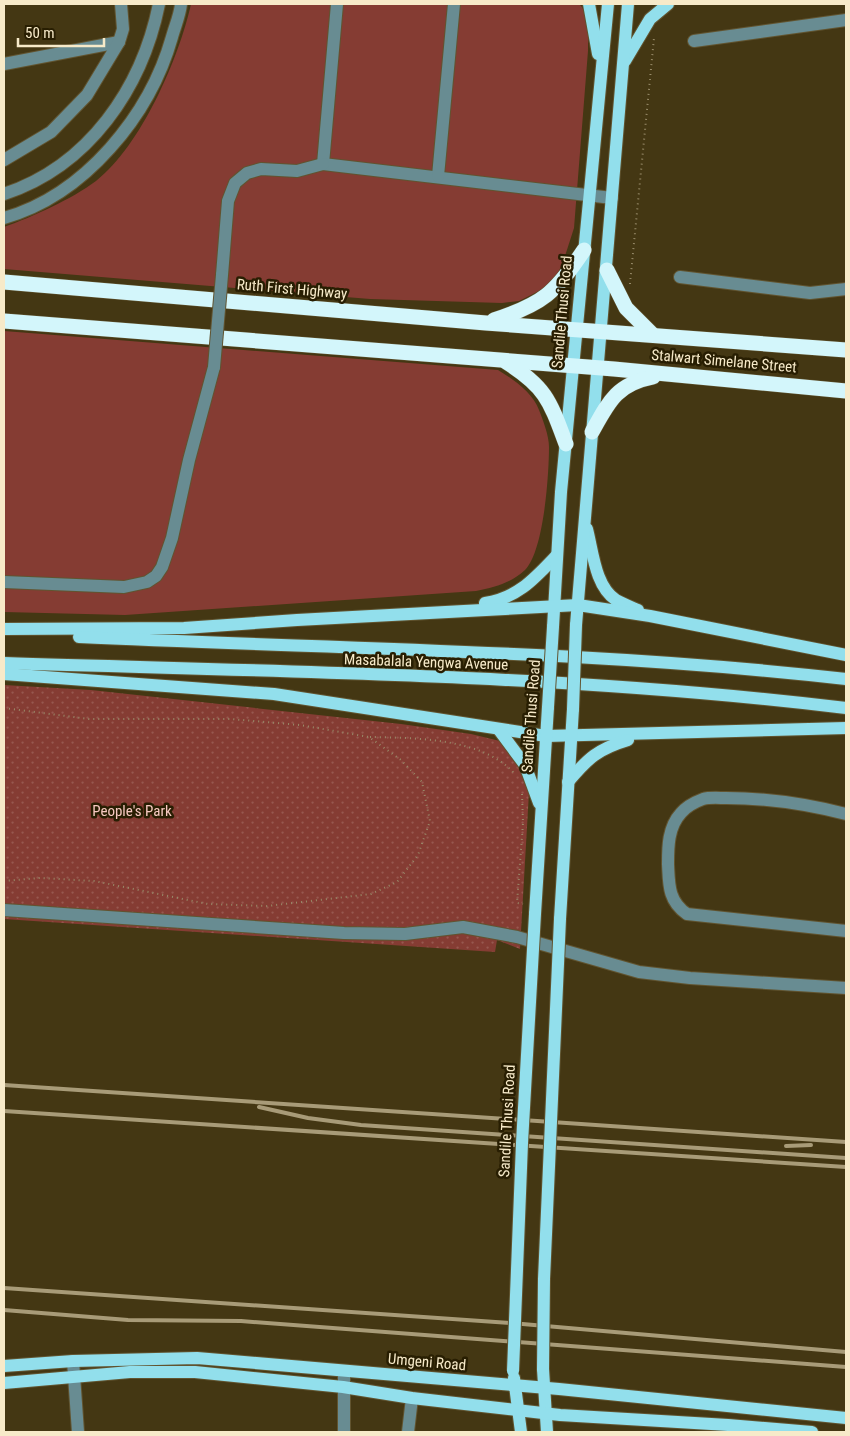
<svg xmlns="http://www.w3.org/2000/svg" width="850" height="1436" font-family="'Roboto Condensed',sans-serif">
	<defs>
		<pattern id="park-dots" width="8" height="8" patternUnits="userSpaceOnUse" patternTransform="scale(1.25)"><rect width="8" height="8" fill="#853c33"/><path d="M2 2h.1M6 6h.1" fill="none" stroke="#97584f" stroke-width="1.8" stroke-linecap="round"/></pattern>
	</defs>
	<rect width="100%" height="100%" fill="#443713"/>
	<!-- green -->
	<g fill="#853c33">
		<path d="M191,4h388c11,9 9,34 9,47l-14,177 -9,28 -8,20 -12,12 -26,13 -17,2 -132,-4 -366,-30v-42c28,-10 68,-28 92,-46 45,-35 83,-123 95,-177z"/>
		<path d="M4,331l494,39c15,9 35,23 41,40 4,10 10,26 10,37 0,27 -5,104 -24,123 -14,13 -30,17 -49,21l-351,24 -121,-3z"/>
	</g>
	<!-- park -->
	<path fill="url(#park-dots)" d="M4,685l87,5 310,34 70,10 29,7 18,24 11,27 -9,157 -23,-9 -2,12 -491,-33z"/>
	<g fill="none" stroke-linecap="round" stroke-linejoin="round">
		<defs>
			<g id="minor">
				<path d="M337,4l-14,160 289,34"/>
				<path d="M694,41l152,-21"/>
				<path d="M4,64l115,-22"/>
				<path d="M4,160l47,-28 36,-37 32,-53 4,-13 -2,-25"/>
				<path d="M438,176l16,-172"/>
				<path d="M4,194c85,-28 138,-106 155,-190"/>
				<path d="M4,218c81,-23 146,-103 168,-181 3,-11 8,-22 9,-33"/>
				<path d="M222,275l6,-74 7,-18 12,-10 14,-4 36,2 26,-7"/>
				<path d="M680,277l130,16 36,-4"/>
				<path d="M4,582l120,5 23,-5 9,-6 6,-9 10,-29 17,-78 25,-93"/>
				<path d="M846,814c-39,-10 -80,-16 -120,-16 -7,0 -16,-1 -23,1 -8,3 -17,8 -22,14 -13,14 -13,34 -13,51 1,20 0,37 19,50l159,17"/>
				<path d="M4,910l340,23 61,1 58,-7 54,10 122,35 51,6 156,10"/>
				<path d="M73,1361l5,71"/>
				<path d="M344,1371v61"/>
				<path d="M408,1432l4,-34"/>
			</g>
			<g id="major">
				<path d="M589,4l9,50"/>
				<path d="M625,61l25,-42 18,-15"/>
				<path d="M587,529c6,23 8,57 29,71 7,4 15,7 22,10"/>
				<path d="M485,603c33,-5 50,-25 72,-48"/>
				<path d="M576,625l52,-621"/>
				<path d="M553,627l8,-135 47,-488"/>
				<path d="M4,629l180,-1 113,-8 281,-15 72,11 196,39"/>
				<path d="M79,637c256,12 512,13 767,42"/>
				<path d="M4,663c280,9 563,11 842,45"/>
				<path d="M4,674l270,20 272,42 300,-8"/>
				<path d="M499,730l26,35 14,38"/>
				<path d="M568,782c20,-24 30,-33 60,-42"/>
				<path d="M535,914l13,-207"/>
				<path d="M560,919l13,-210"/>
				<path d="M4,1366l69,-5 124,-3 362,31 287,29"/>
				<path d="M543,1369l4,63"/>
				<path d="M514,1378l7,54"/>
				<path d="M4,1383l126,-11h65l148,15 69,11 148,17 168,10 84,7"/>
			</g>
			<g id="highway">
				<path d="M607,270l19,38 26,26"/>
				<path d="M4,282l482,41 360,27"/>
				<path d="M494,320c49,-16 61,-27 90,-70"/>
				<path d="M4,321l610,48 232,22"/>
				<path d="M506,362c40,25 44,39 60,82"/>
				<path d="M592,432c17,-31 25,-48 61,-55"/>
			</g>
		</defs>
		<!-- minor casing -->
		<use href="#minor" stroke="#615430" stroke-width="14"/>
		<!-- major casing -->
		<use href="#major" stroke="#615430" stroke-width="14"/>
		<!-- highway casing -->
		<use href="#highway" stroke="#615430" stroke-width="16"/>
		<!-- path -->
		<g stroke="#998c6a" stroke-width="2" stroke-dasharray="1 4" stroke-linecap="butt">
			<path d="M630,284l24,-246"/>
			<path d="M4,708l85,11h142l69,6 69,12 32,23 21,22 8,39 -12,34 -21,27 -26,12 -104,12 -59,-2 -114,-23 -54,-3 -36,3"/>
			<path d="M370,737c46,1 112,1 144,36"/>
			<path d="M522,794l1,29 -6,80 6,1"/>
		</g>
		<!-- minor -->
		<use href="#minor" stroke="#688c92" stroke-width="12"/>
		<!-- major -->
		<use href="#major" stroke="#92dfec" stroke-width="12"/>
		<!-- highway -->
		<use href="#highway" stroke="#d3f6fb" stroke-width="15"/>
		<!-- rail -->
		<g stroke="#a89b78" stroke-width="4">
			<path d="M4,1085l842,57"/>
			<path d="M259,1107l49,11 53,7 485,33"/>
			<path d="M4,1111l842,56"/>
			<path d="M786,1146l25,-1"/>
			<path d="M4,1288l507,35 335,29"/>
			<path d="M4,1310l124,10 113,1 605,46"/>
		</g>
		<defs>
			<path id="minor-bridge" d="M214,367l8,-92"/>
			<g id="major-bridge">
				<path d="M548,707l5,-80"/>
				<path d="M573,709l3,-84"/>
				<path d="M543,1369l1,-90 16,-360"/>
				<path d="M513,1371l9,-228 13,-229"/>
			</g>
		</defs>
		<!-- minor-bridge casing -->
		<use href="#minor-bridge" stroke="#615430" stroke-width="14" stroke-linecap="butt"/>
		<!-- major-bridge casing -->
		<use href="#major-bridge" stroke="#615430" stroke-width="14" stroke-linecap="butt"/>
		<!-- minor-bridge -->
		<use href="#minor-bridge" stroke="#688c92" stroke-width="12"/>
		<!-- major-bridge -->
		<use href="#major-bridge" stroke="#92dfec" stroke-width="12"/>
	</g>
	<g text-anchor="middle" stroke-width="5" stroke-linejoin="round" paint-order="stroke">
		<!-- street labels -->
		<g font-size="15" fill="#f7eac9" stroke="#281e02">
			<text transform="translate(292 289) rotate(5)" y="5">Ruth First Highway</text>
			<text transform="translate(562 312) rotate(-85)" y="5">Sandile Thusi Road</text>
			<text transform="translate(724 361) rotate(5)" y="5">Stalwart Simelane Street</text>
			<text transform="translate(426 662) rotate(2)" y="5">Masabalala Yengwa Avenue</text>
			<text transform="translate(531 716) rotate(-86)" y="5">Sandile Thusi Road</text>
			<text transform="translate(507 1121) rotate(-87)" y="5">Sandile Thusi Road</text>
			<text transform="translate(427 1362) rotate(5)" y="5">Umgeni Road</text>
		</g>
		<!-- park labels -->
		<g font-size="15" fill="#f7c9c1" stroke="#281e02">
			<text x="132" y="816">People's Park</text>
		</g>
	</g>
	<!-- border -->
	<rect width="850" height="1436" fill="none" stroke="#f7eac9" stroke-width="10"/>
	<!-- scale -->
	<path d="M18 38v8h86v-8" fill="none" stroke="#f7eac9" stroke-width="2.5"/>
	<text x="25" y="38" font-size="15" fill="#f7eac9" stroke="#281e02" stroke-width="4" paint-order="stroke">50 m</text>
</svg>
